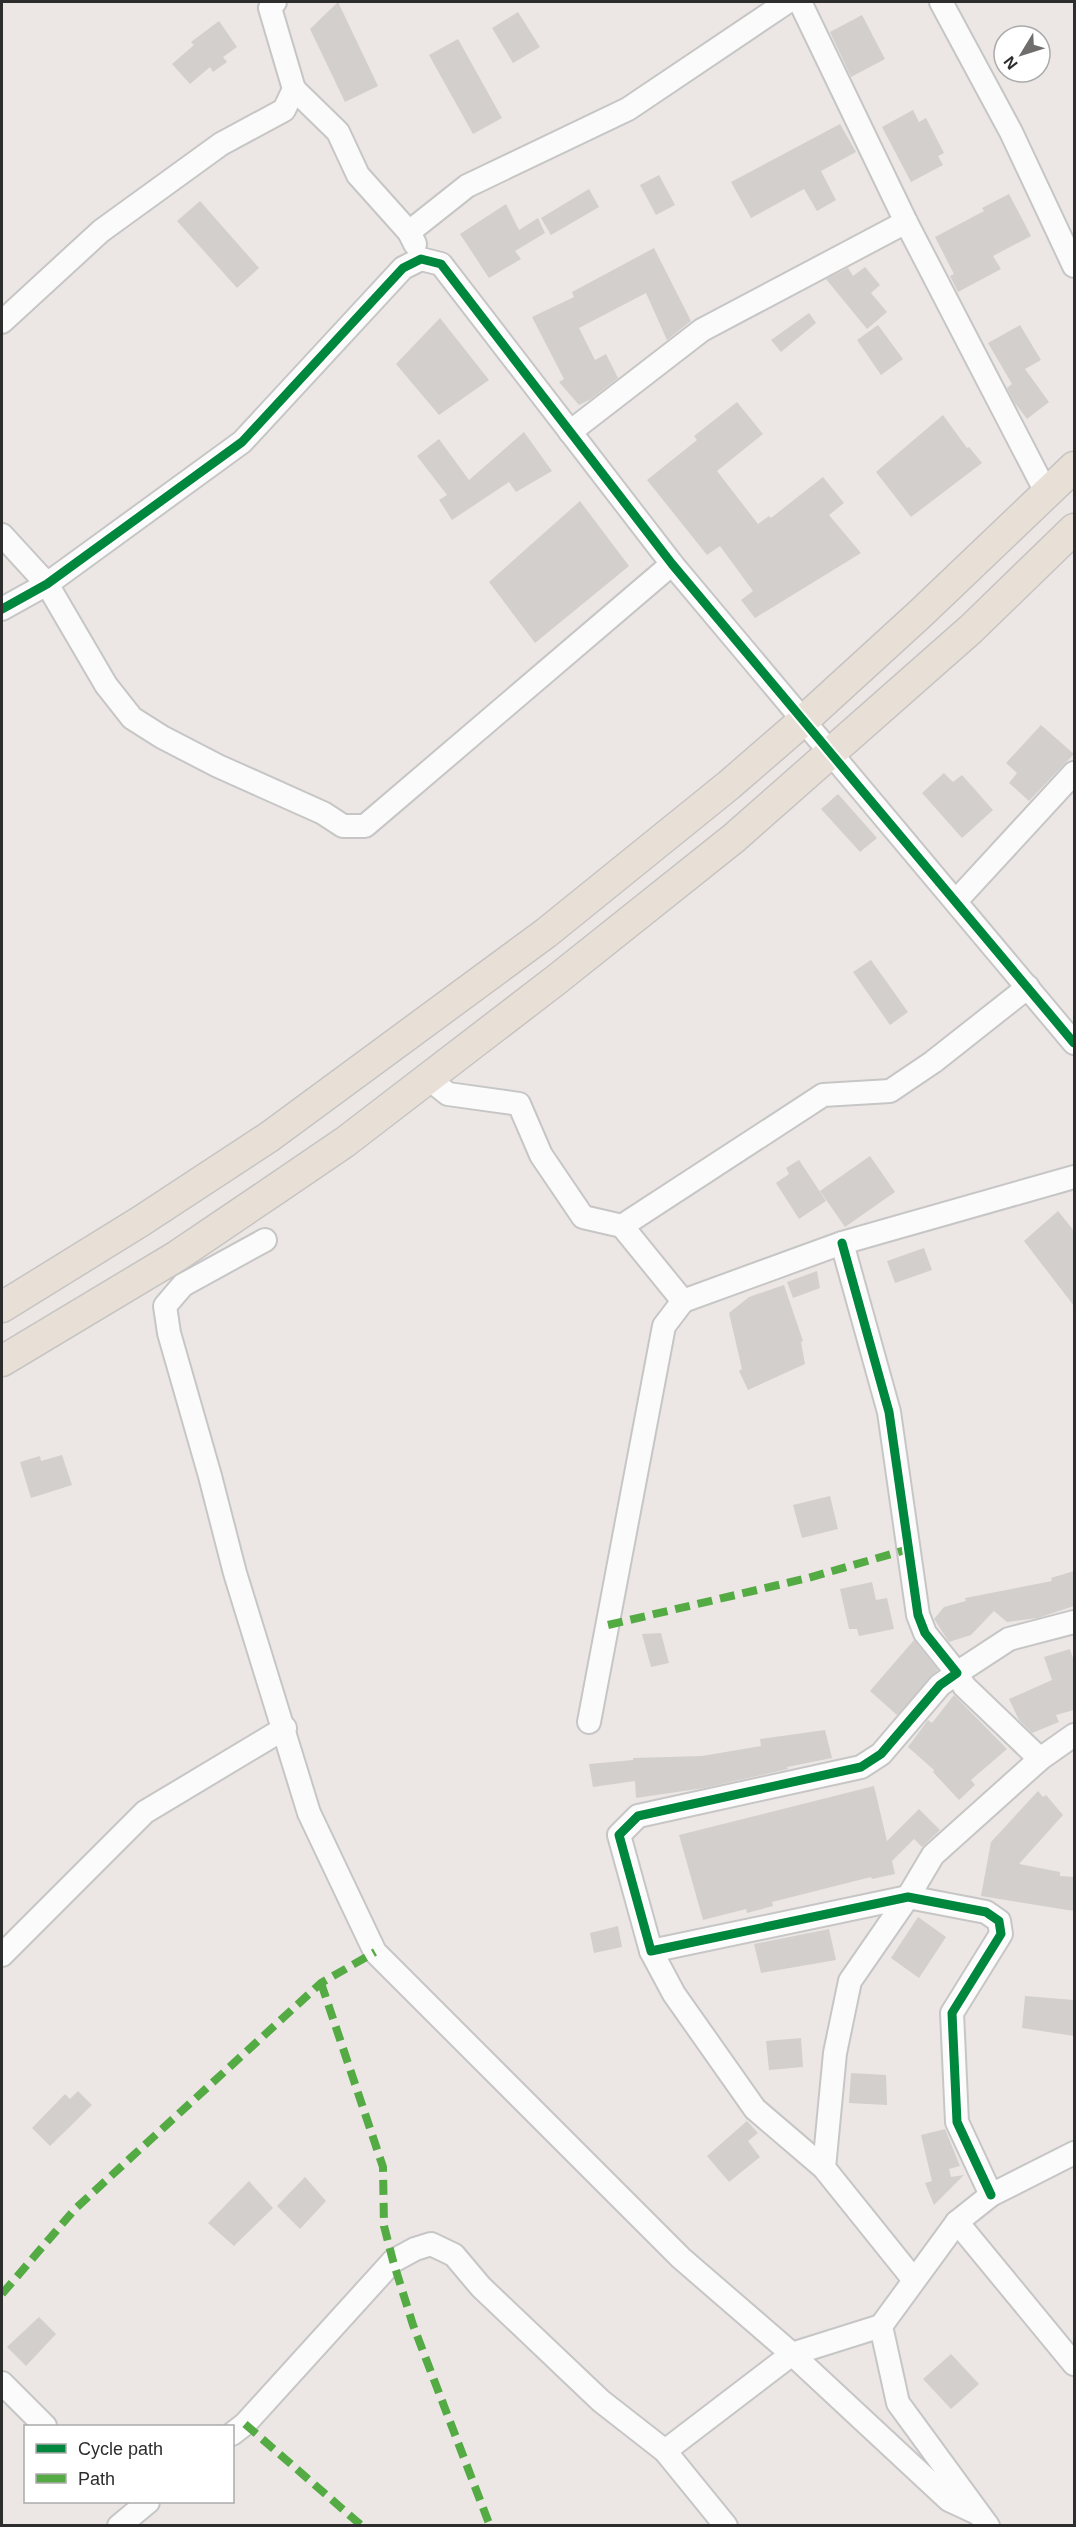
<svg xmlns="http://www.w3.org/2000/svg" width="1076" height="2527" font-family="Arial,sans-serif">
	<rect width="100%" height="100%" fill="#ece7e4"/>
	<!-- building -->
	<g fill="#d2cfcd">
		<path d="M338,2l40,84 -33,16 -35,-73z"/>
		<path d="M518,12l22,35 -27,16 -21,-35z"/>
		<path d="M862,15l23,44 -34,18 -21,-45z"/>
		<path d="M219,21l18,26 -14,10 4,5 -14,10 -3,-5 -20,17 -18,-20 22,-19 -3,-3z"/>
		<path d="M458,39l44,79 -29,16 -44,-79z"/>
		<path d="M913,110l6,12 7,-4 18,35 -6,3 5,9 -32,17 -29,-55z"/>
		<path d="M840,124l16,28 -35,19 15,29 -19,11 -13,-22 -53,29 -20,-36z"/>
		<path d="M659,175l16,30 -19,10 -16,-30z"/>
		<path d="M589,189l10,18 -48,28 -10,-17z"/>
		<path d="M1009,194l22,42 -38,20 8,13 -43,23 -8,-16 4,-2 -19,-37 49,-26 -2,-3z"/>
		<path d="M200,201l59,67 -22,20 -60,-67z"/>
		<path d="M506,204l13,26 19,-12 7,15 -30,18 6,8 -32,19 -29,-44z"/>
		<path d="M654,248l37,73 -24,19 -21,-47 -67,35 16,32 11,-6 12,24 -27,21 -12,6 -20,-23 5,-3 -32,-62 42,-20 -2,-5z"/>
		<path d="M865,267l15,18 -9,8 16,19 -20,17 -41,-50 22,-11 5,8z"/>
		<path d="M809,313l7,10 -35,29 -10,-12z"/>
		<path d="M440,318l49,62 -50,35 -43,-51z"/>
		<path d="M878,325l25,34 -22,16 -24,-35z"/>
		<path d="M1020,325l21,35 -16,9 24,33 -22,17 -13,-17 -7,-14 5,-4 -24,-41z"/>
		<path d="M737,402l26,32 -46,37 41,53 11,-8 2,2 52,-41 21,26 -15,12 32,38 -106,65 -14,-18 12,-9 -33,-45 -13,9 -60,-75 50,-40 -3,-4z"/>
		<path d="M943,415l24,33 2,-1 13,16 -71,54 -35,-45z"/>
		<path d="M524,432l28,39 -36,21 -7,-10 -57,38 -13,-20 8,-5 -30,-39 22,-17 30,41z"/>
		<path d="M580,501l49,65 -94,77 -46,-61z"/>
		<path d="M1041,725l33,29 -45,47 -20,-18 8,-10 -11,-10z"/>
		<path d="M944,773l9,9 9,-7 31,35 -31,28 -40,-45z"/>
		<path d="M838,794l39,44 -17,14 -39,-43z"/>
		<path d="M871,960l37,52 -18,13 -37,-53z"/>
		<path d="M870,1156l25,36 -50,35 -25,-36z"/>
		<path d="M799,1160l27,41 -27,18 -23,-36 13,-9 -3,-6z"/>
		<path d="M1058,1211l16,20v75l-50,-65z"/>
		<path d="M924,1248l8,22 -37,13 -8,-22z"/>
		<path d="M817,1271l3,17 -27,10 -6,-16z"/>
		<path d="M784,1285l19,56 -2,1 4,22 -57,26 -9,-19 3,-2 -13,-56 20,-16z"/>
		<path d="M62,1455l10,30 -41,13 -11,-36 20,-6 1,5z"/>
		<path d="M830,1496l8,33 -36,9 -9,-33z"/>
		<path d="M1074,1571v35l-36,12 -31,4 -13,-11 -23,24 -22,7 -15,-23 10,-12 22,-6 -1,-3 87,-17 -1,-3z"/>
		<path d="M872,1582l4,18 11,-2 7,31 -35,7 -2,-7h-8l-9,-40z"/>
		<path d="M661,1633l8,30 -18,4 -9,-33z"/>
		<path d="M914,1640l24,30 -41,45 -27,-24z"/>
		<path d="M1070,1649l4,13v48l-18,5 3,7 -27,11 -13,-13 -10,-21 43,-19 -8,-23z"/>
		<path d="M954,1695l53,54 -36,31 4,5 -16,15 -26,-28 1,-2 -26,-23 20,-27 4,3z"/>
		<path d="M825,1730l7,28 -45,9 1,2 -84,19 -68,10 -1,-17 -42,6 -4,-23 44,-4v-2l69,-2 59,-10 -1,-7z"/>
		<path d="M874,1786l13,55 32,-32 21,21 -18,17 -8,-8 -22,22 3,13 -23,5 -1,-2 -99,25 1,4 -26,7 -1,-4 -43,11 -24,-85z"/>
		<path d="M1038,1791l5,6 3,-2 17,20 -44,49 41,8v4l14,1v34l-93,-15 10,-54z"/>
		<path d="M918,1917l28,20 -27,41 -28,-20z"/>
		<path d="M618,1926l4,21 -28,6 -4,-20z"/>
		<path d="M829,1929l7,31 -75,13 -7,-29z"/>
		<path d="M1025,1996l49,4v36l-52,-8z"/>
		<path d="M801,2038l2,29 -34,3 -3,-29z"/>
		<path d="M851,2073l35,2 1,30 -38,-2z"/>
		<path d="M78,2091l14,14 -42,41 -18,-18 33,-34 5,5z"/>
		<path d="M747,2121l11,12 -10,8 12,16 -31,25 -22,-26z"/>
		<path d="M945,2129l15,37 -11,3 2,8 13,-2 -30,30 -9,-22 7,-2 -11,-46z"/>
		<path d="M305,2177l21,24 -26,28 -23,-23z"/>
		<path d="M249,2181l24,27 -39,38 -26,-23z"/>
		<path d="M39,2317l17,17 -30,32 -19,-19z"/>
		<path d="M951,2354l28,30 -28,25 -28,-30z"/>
	</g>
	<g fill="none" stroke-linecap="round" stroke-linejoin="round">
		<defs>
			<g id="minor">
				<path d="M800,2l106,220 141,272"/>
				<path d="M941,2l70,130 63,134"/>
				<path d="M294,89l44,43 20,43 51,57 6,12"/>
				<path d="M409,232l58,-46 161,-77 159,-107"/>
				<path d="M2,322l99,-91 120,-87 63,-34 10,-21 -24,-81 5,-6"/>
				<path d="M570,432l132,-102 204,-108"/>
				<path d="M2,535l45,49 59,101 26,33 30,19 56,29 105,47 20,13h22l307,-262"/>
				<path d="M2,609l45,-25 195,-142 161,-174 18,-9 20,5 231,300 402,479"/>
				<path d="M956,901l118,-128"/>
				<path d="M429,1079l19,15 71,10 22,51 42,62 39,9 61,75 159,-58 232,-66"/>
				<path d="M622,1226l201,-131 67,-4 43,-29 95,-75"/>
				<path d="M265,1240l-82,45 -18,21 4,27 41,143 25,97 74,240 66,139 306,306 111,96 157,146 28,13"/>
				<path d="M842,1243l47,169 29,203 7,18 32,40 -17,12 -59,69 -20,13 -223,49 -19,19 32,116 257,-54 78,15 13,9 2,13 -49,79 5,109 34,73"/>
				<path d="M589,1722l75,-396 19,-25"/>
				<path d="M1040,1759l-76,-73 -7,-13 52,-34 65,-17"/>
				<path d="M651,1951l23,43 81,115 69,59"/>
				<path d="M2,1955l143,-143 140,-84"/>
				<path d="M957,2222l117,142"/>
				<path d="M914,2280l-90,-112 11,-115 15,-72 58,-84 25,-42 107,-96 34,-24"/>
				<path d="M2,2383l43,43"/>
				<path d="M232,2434l13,-10 148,-163 22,-12 16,-5 23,11 27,32 120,114 64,50 61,75"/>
				<path d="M665,2451l127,-97 89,-28"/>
				<path d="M119,2526l29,-24"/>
				<path d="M988,2526l-90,-123 -17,-77 76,-104 34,-27 83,-42"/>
			</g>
			<g id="major">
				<path d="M2,1307l139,-86 128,-84 277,-204 183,-148 75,-65 116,-106 154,-147"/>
				<path d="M2,1361l175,-105 99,-67 69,-47 211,-162 178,-142 237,-209 103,-100"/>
			</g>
		</defs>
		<!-- minor casing -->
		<use href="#minor" stroke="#c7c6c6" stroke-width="26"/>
		<!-- major casing -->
		<use href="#major" stroke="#c6c4c3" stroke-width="33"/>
		<!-- minor -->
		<use href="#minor" stroke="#fcfbfb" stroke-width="22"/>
		<!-- major -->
		<use href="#major" stroke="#e8e0d6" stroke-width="30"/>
		<!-- quiet -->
		<g stroke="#54ab44" stroke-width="8" stroke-dasharray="15 8" stroke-linecap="butt">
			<path d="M608,1625l200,-47 101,-29"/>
			<path d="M321,1983l62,184 1,59 9,35 20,64 77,201"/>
			<path d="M2,2294l73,-85 246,-226 54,-31"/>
			<path d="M245,2424l117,102"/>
		</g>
		<defs>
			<g id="cycleway">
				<path d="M2,609l45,-25 195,-142 161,-174 18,-9 20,5 231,300 402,479"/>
				<path d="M842,1243l47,169 29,203 7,18 32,40 -17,12 -59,69 -20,13 -223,49 -19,19 32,116 257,-54 78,15 13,9 2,13 -49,79 5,109 34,73"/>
			</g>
		</defs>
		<!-- cycleway casing -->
		<use href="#cycleway" stroke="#fff" stroke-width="13"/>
		<!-- cycleway -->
		<use href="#cycleway" stroke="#00873e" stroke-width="9"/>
	</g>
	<!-- border -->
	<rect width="1076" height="2527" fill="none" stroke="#2d2d2d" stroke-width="6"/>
	<!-- legend -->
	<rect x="24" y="2425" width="210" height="78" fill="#ffffff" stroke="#ababab" stroke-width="1.5"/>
	<rect x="36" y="2444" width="30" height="9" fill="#00873e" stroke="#ababab" stroke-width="1.5"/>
	<text x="78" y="2455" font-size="18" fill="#2d2d2d">Cycle path</text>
	<rect x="36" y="2474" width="30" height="9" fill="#54ab44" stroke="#ababab" stroke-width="1.5"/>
	<text x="78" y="2485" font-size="18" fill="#2d2d2d">Path</text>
	<!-- north arrow -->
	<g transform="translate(1022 54) rotate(232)"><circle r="28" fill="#ffffff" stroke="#ababab" stroke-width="1.5"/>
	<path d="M0-4.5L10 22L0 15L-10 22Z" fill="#706e6d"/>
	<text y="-9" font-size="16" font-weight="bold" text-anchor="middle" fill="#2d2d2d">N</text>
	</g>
</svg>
